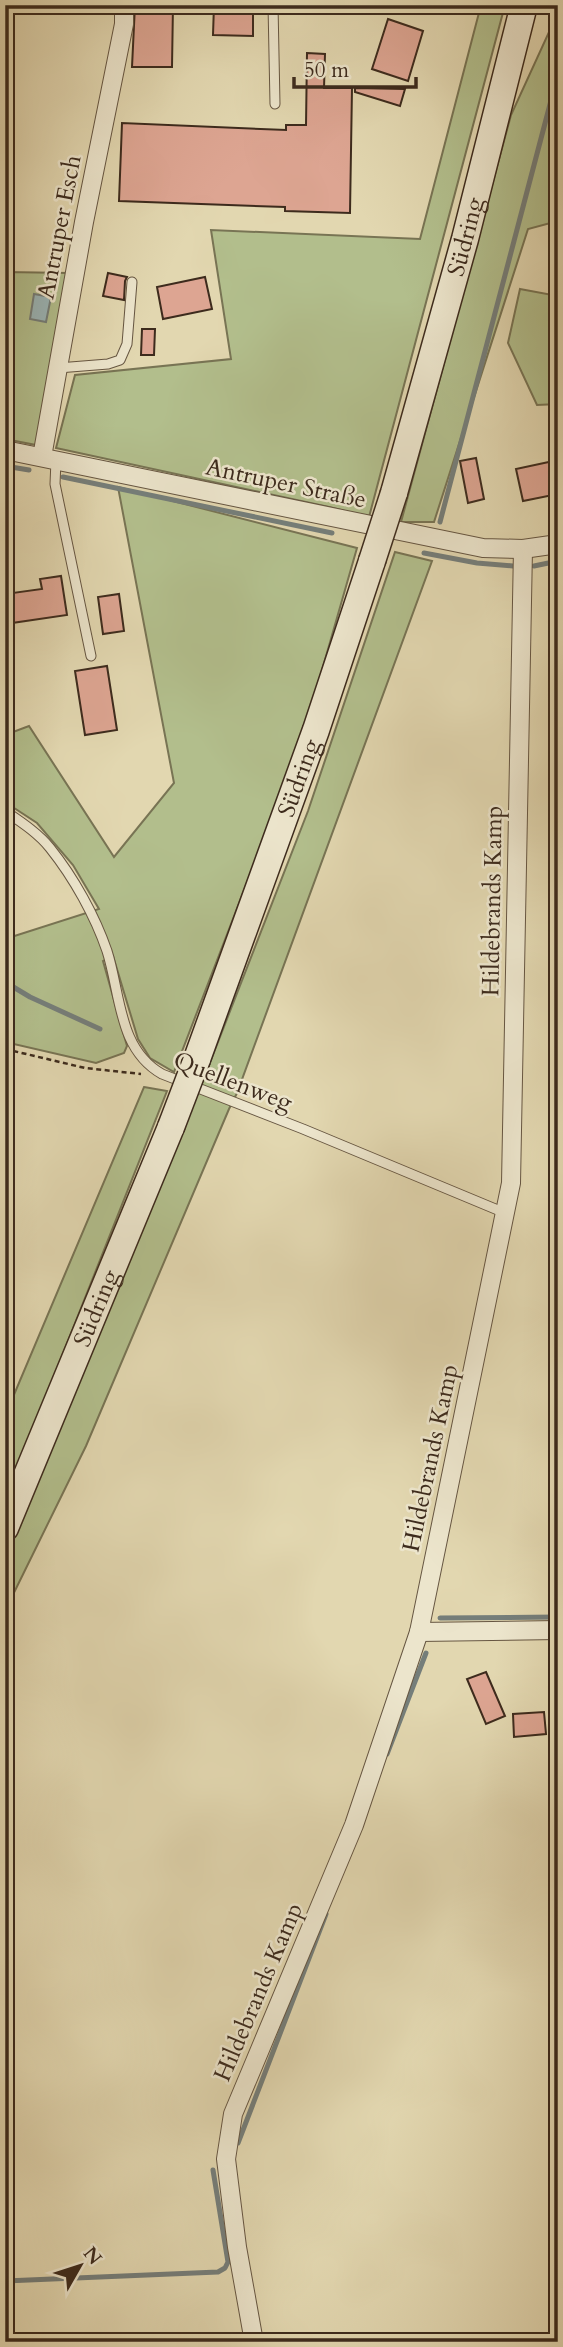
<svg xmlns="http://www.w3.org/2000/svg" width="563" height="2347" font-family="Cardo,serif">
	<rect width="100%" height="100%" fill="#e2d7b0"/>
	<filter id="stains"><feTurbulence type="fractalNoise" baseFrequency=".00286" numOctaves="4"/><feColorMatrix values="0 0 0 0 .2 0 0 0 0 .09 0 0 0 0 .02 0 0 0 .5 -.17"/></filter>
	<radialGradient id="worn" r=".72"><stop offset=".6" stop-color="#630" stop-opacity="0"/><stop offset="1" stop-color="#630" stop-opacity=".3"/></radialGradient>
	<!-- green -->
	<g fill="#b2be8c" stroke="#787454" stroke-width="2">
		<path d="M481,5h24l-136,512 -40,-10 -273,-59 19,-73 156,-16 -20,-129 209,9z"/>
		<path d="M558,22v199l-30,8 -94,293h-33l110,-407 38,-83z"/>
		<path d="M5,272l64,1 -33,172 -31,-6z"/>
		<path d="M520,289l38,7v108l-21,1 -29,-62z"/>
		<path d="M118,487l239,61 -55,192 -128,332 -24,-14 -12,-19 -25,-83 -10,5 24,85 -3,7 -28,10 -91,-21v-103l94,-30 -26,-44 -36,-42 -32,-21v-67l24,-9 85,131 60,-74z"/>
		<path d="M395,552l37,9 -195,532 -8,16 -143,337 -81,165v-56l17,-35 180,-437 106,-272z"/>
		<path d="M144,1087l23,4 -162,409v-84z"/>
	</g>
	<!-- water -->
	<path fill="#9bb6b8" stroke="#757e7a" stroke-width="2" d="M34,294l17,3 -5,25 -16,-3z"/>
	<g fill="none" stroke-linecap="round" stroke-linejoin="round">
		<!-- stream -->
		<g stroke="#757e7a" stroke-width="5">
			<path d="M5,466l24,4"/>
			<path d="M63,477l269,56"/>
			<path d="M440,522l118,-448"/>
			<path d="M424,553l53,10 36,3"/>
			<path d="M534,566l24,-5"/>
			<path d="M5,982l25,15 70,32"/>
			<path d="M440,1618l118,-1"/>
			<path d="M387,1754l39,-101"/>
			<path d="M238,2143l88,-229"/>
			<path d="M5,2281l213,-9 7,-4 3,-6 -15,-92"/>
		</g>
	</g>
	<!-- building -->
	<g fill="#dda592" stroke="#3d2b1d" stroke-width="2">
		<path d="M135,5h38l-1,62h-40z"/>
		<path d="M214,5h39v31l-40,-1z"/>
		<path d="M388,19l35,12 -15,50 -36,-12z"/>
		<path d="M307,53l18,1 -1,34h28l-2,125 -65,-2v-4l-166,-6 3,-78 164,7v-5h20z"/>
		<path d="M355,88l50,1 -5,17 -45,-14z"/>
		<path d="M108,273l19,4 -2,4 -1,19 -21,-4z"/>
		<path d="M205,277l7,32 -49,10 -6,-32z"/>
		<path d="M142,329h13l-1,26h-13z"/>
		<path d="M476,458l8,41 -16,4 -8,-42z"/>
		<path d="M558,460v34l-35,7 -7,-32z"/>
		<path d="M61,576l6,39 -62,9v-30l37,-5 -2,-10z"/>
		<path d="M119,594l5,37 -21,3 -5,-37z"/>
		<path d="M107,666l10,64 -32,5 -10,-64z"/>
		<path d="M486,1672l19,44 -19,8 -19,-45z"/>
		<path d="M544,1712l2,22 -32,3 -1,-23z"/>
	</g>
	<g fill="none" stroke-linecap="round" stroke-linejoin="round">
		<defs>
			<g id="service">
				<path d="M273,5l2,99"/>
				<path d="M58,368l50,-4 12,-4 7,-16 5,-62"/>
				<path d="M56,460l-1,24 36,172"/>
				<path d="M5,811c16,11 33,22 45,37 24,30 45,68 57,103 14,44 11,98 55,123l141,55 202,84"/>
			</g>
			<g id="minor">
				<path d="M5,450l478,98 40,1 35,-5"/>
				<path d="M42,457l42,-235 40,-198v-19"/>
				<path d="M419,1632l139,-2"/>
				<path d="M254,2342l-17,-95 -11,-88 7,-45 121,-289 65,-193 92,-449 12,-634"/>
			</g>
			<g id="secondary">
				<path id="s1" d="M394,493l71,-254 59,-234"/>
				<path id="s2" d="M197,1059l119,-329 56,-169"/>
				<path id="s3" d="M5,1528l166,-401"/>
			</g>
		</defs>
		<!-- service casing -->
		<use href="#service" stroke="#665642" stroke-width="11"/>
		<!-- minor casing -->
		<use href="#minor" stroke="#665642" stroke-width="20"/>
		<!-- secondary casing -->
		<use href="#secondary" stroke="#3d2b1d" stroke-width="29"/>
		<!-- path -->
		<path stroke="#3d2b1d" stroke-width="2.5" stroke-dasharray="5 3.5" stroke-linecap="butt" d="M5,1049l80,19 56,6"/>
		<!-- service -->
		<use href="#service" stroke="#ece5cc" stroke-width="9"/>
		<!-- minor -->
		<use href="#minor" stroke="#ece5cc" stroke-width="18"/>
		<!-- secondary -->
		<use href="#secondary" stroke="#ece5cc" stroke-width="26"/>
		<defs>
			<g id="secondary-bridge">
				<path d="M372,561l22,-68"/>
				<path d="M171,1127l26,-68"/>
			</g>
		</defs>
		<!-- secondary-bridge casing -->
		<use href="#secondary-bridge" stroke="#3d2b1d" stroke-width="29" stroke-linecap="butt"/>
		<!-- secondary-bridge -->
		<use href="#secondary-bridge" stroke="#ece5cc" stroke-width="26"/>
	</g>
	<g text-anchor="middle" stroke-width="5" stroke-linejoin="round" paint-order="stroke">
		<!-- street labels -->
		<g font-size="24" fill="#3d2b1d" stroke="#ece5cc">
			<text transform="translate(59 227) rotate(-79)" y="8">Antruper Esch</text>
			<text dy="8" stroke="none"><textPath href="#s1" startOffset="266">Südring</textPath></text>
			<text transform="translate(286 483) rotate(12)" y="8">Antruper Straße</text>
			<text dy="8" stroke="none"><textPath href="#s2" startOffset="299">Südring</textPath></text>
			<text transform="translate(492 901) rotate(-89)" y="8">Hildebrands Kamp</text>
			<text transform="translate(233 1081) rotate(21)" y="8">Quellenweg</text>
			<text dy="8" stroke="none"><textPath href="#s3" startOffset="238">Südring</textPath></text>
			<text transform="translate(430 1458) rotate(-78)" y="8">Hildebrands Kamp</text>
			<text transform="translate(258 1992) rotate(-67)" y="8">Hildebrands Kamp</text>
		</g>
	</g>
	<!-- margin -->
	<rect width="563" height="2347" fill="none" stroke="#e2d7b0" stroke-width="28"/>
	<rect x="7" y="7" width="549" height="2333" fill="none" stroke="#3d2b1d" stroke-width="3.5"/>
	<rect x="14" y="14" width="535" height="2319" fill="none" stroke="#3d2b1d" stroke-width="2"/>
	<!-- north arrow -->
	<g transform="translate(80 2266) rotate(51)" stroke="#ece5cc" stroke-width="5" paint-order="stroke">
	<path d="M0-5L12 26L0 18L-12 26Z" fill="#3d2b1d"/>
	<text y="-10" font-size="19" font-weight="bold" text-anchor="middle" fill="#3d2b1d">N</text>
	</g>
	<!-- scale -->
	<path d="M294 77v10h122v-10" fill="none" stroke="#3d2b1d" stroke-width="3.5"/>
	<text x="304" y="77" font-size="21" fill="#3d2b1d" stroke="#ece5cc" stroke-width="5" paint-order="stroke">50 m</text>
	<rect width="100%" height="100%" filter="url(#stains)"/>
	<rect width="100%" height="100%" fill="url(#worn)"/>
</svg>
